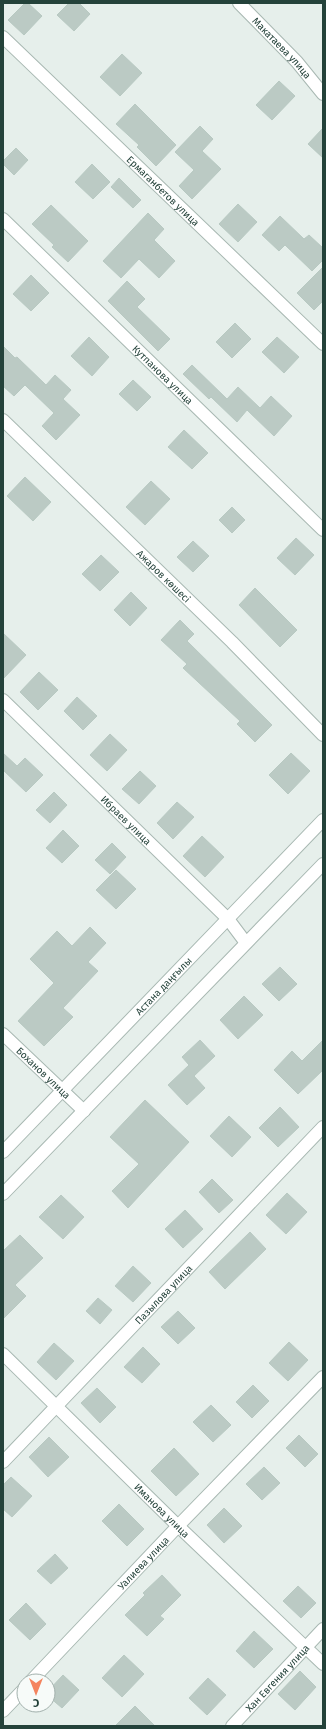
<svg xmlns="http://www.w3.org/2000/svg" width="326" height="1729" font-family="'Fira Sans',sans-serif">
	<rect width="100%" height="100%" fill="#e6efeb"/>
	<!-- building -->
	<g fill="#bbcac4" stroke="#b8c9c2">
		<path d="M25,3h3l14,13 -18,19 -16,-15z"/>
		<path d="M69,3h10l11,11 -16,17 -17,-16z"/>
		<path d="M122,54l20,19 -22,23 -20,-19z"/>
		<path d="M279,81l16,15 -23,24 -16,-15z"/>
		<path d="M135,104l41,41 -20,21 -19,-19 2,-2 -23,-21z"/>
		<path d="M200,126l13,13 -11,12 19,18 -29,30 -13,-13 15,-16 -19,-18z"/>
		<path d="M323,128v30l-15,-14z"/>
		<path d="M16,148l12,12 -14,15 -11,-11v-3z"/>
		<path d="M92,164l18,18 -17,17 -18,-17z"/>
		<path d="M119,178l22,22 -8,8 -22,-21z"/>
		<path d="M238,204l19,18 -19,20 -19,-18z"/>
		<path d="M51,205l37,36 -20,21 -16,-15 2,-2 -22,-21z"/>
		<path d="M148,213l16,16 -10,11 21,21 -16,17 -20,-19 -18,19 -18,-17z"/>
		<path d="M280,216l24,23 5,-4 14,13v12l-11,11 -27,-26 -6,6 -17,-16z"/>
		<path d="M323,267v34l-9,9 -17,-17z"/>
		<path d="M31,275l18,18 -18,18 -18,-17z"/>
		<path d="M127,281l18,18 -8,8 33,32 -12,12 -50,-50z"/>
		<path d="M235,323l16,16 -19,19 -16,-16z"/>
		<path d="M89,337l20,20 -17,19 -21,-20z"/>
		<path d="M277,337l22,20 -15,16 -22,-21z"/>
		<path d="M3,346l12,12 2,-1 29,28 9,-10 16,15 -8,9 17,16 -24,25 -14,-14 12,-13 -29,-28 -11,11 -11,-10z"/>
		<path d="M192,365l35,34 11,-12 22,21 11,-12 21,20 -18,20 -27,-26 -10,12 -26,-25 -2,2 -26,-25z"/>
		<path d="M133,380l18,17 -14,14 -18,-17z"/>
		<path d="M184,430l24,23 -16,16 -24,-22z"/>
		<path d="M25,477l26,25 -18,19 -26,-25z"/>
		<path d="M151,481l19,18 -25,26 -19,-18z"/>
		<path d="M232,507l13,13 -13,13 -13,-13z"/>
		<path d="M296,538l18,17 -19,20 -18,-17z"/>
		<path d="M193,541l16,15 -16,16 -16,-15z"/>
		<path d="M101,555l18,17 -19,19 -18,-17z"/>
		<path d="M255,588l42,42 -17,17 -41,-42z"/>
		<path d="M131,592l16,16 -17,18 -16,-16z"/>
		<path d="M180,620l14,14 -7,7 85,84 -17,17 -18,-18 3,-3 -57,-53 4,-4 -26,-24z"/>
		<path d="M3,633l23,22 -23,24z"/>
		<path d="M39,672l19,18 -20,20 -18,-18z"/>
		<path d="M77,697l20,19 -14,14 -19,-19z"/>
		<path d="M110,734l17,16 -20,21 -17,-16z"/>
		<path d="M3,753l14,13 8,-8 18,17 -17,17 -23,-22z"/>
		<path d="M291,753l19,18 -22,23 -19,-19z"/>
		<path d="M140,771l16,15 -17,18 -17,-15z"/>
		<path d="M54,792l13,13 -17,18 -14,-13z"/>
		<path d="M177,802l17,15 -21,22 -16,-16z"/>
		<path d="M63,830l16,16 -17,17 -16,-15z"/>
		<path d="M202,836l22,21 -19,20 -22,-21z"/>
		<path d="M112,843l14,14 -16,17 -15,-14z"/>
		<path d="M116,870l20,19 -20,20 -20,-19z"/>
		<path d="M90,927l16,16 -18,19 10,9 -35,37 10,9 -29,29 -26,-25 36,-38 -24,-24 27,-28 15,15z"/>
		<path d="M280,967l17,17 -18,17 -17,-17z"/>
		<path d="M244,996l19,19 -25,24 -18,-19z"/>
		<path d="M200,1040l15,16 -21,20 11,12 -18,17 -19,-20 21,-20 -7,-8z"/>
		<path d="M323,1040v30l-25,24 -24,-24 18,-19 10,10z"/>
		<path d="M145,1100l44,42 -61,66 -16,-17 27,-27 -29,-27z"/>
		<path d="M280,1107l19,20 -21,20 -19,-19z"/>
		<path d="M229,1116l22,21 -19,20 -22,-21z"/>
		<path d="M212,1179l21,21 -14,13 -20,-21z"/>
		<path d="M287,1193l20,19 -21,22 -20,-19z"/>
		<path d="M61,1195l23,22 -21,22 -24,-22z"/>
		<path d="M185,1210l18,19 -20,19 -18,-19z"/>
		<path d="M250,1232l16,17 -41,40 -16,-17z"/>
		<path d="M20,1235l23,23 -28,27 11,11 -23,23v-68z"/>
		<path d="M133,1266l18,17 -18,19 -18,-16z"/>
		<path d="M98,1298l14,12 -12,14 -14,-13z"/>
		<path d="M178,1311l17,17 -17,16 -17,-17z"/>
		<path d="M289,1342l19,18 -20,21 -19,-18z"/>
		<path d="M54,1343l20,18 -18,19 -19,-18z"/>
		<path d="M143,1347l17,17 -18,19 -18,-16z"/>
		<path d="M253,1385l16,16 -17,17 -16,-16z"/>
		<path d="M97,1388l19,19 -16,16 -19,-20z"/>
		<path d="M211,1405l20,20 -18,17 -20,-20z"/>
		<path d="M299,1435l19,19 -13,13 -19,-19z"/>
		<path d="M49,1437l20,20 -21,20 -19,-20z"/>
		<path d="M174,1448l25,26 -23,22 -25,-25z"/>
		<path d="M264,1467l16,16 -18,17 -16,-16z"/>
		<path d="M11,1477l21,19 -20,21 -9,-8v-24z"/>
		<path d="M119,1504l25,25 -17,17 -25,-25z"/>
		<path d="M224,1508l18,18 -18,17 -17,-18z"/>
		<path d="M55,1554l13,14 -17,16 -14,-13z"/>
		<path d="M162,1575l19,20 -21,21 4,3 -17,17 -22,-21 20,-20 -2,-2z"/>
		<path d="M298,1586l18,17 -15,15 -18,-17z"/>
		<path d="M26,1603l20,21 -16,16 -21,-20z"/>
		<path d="M254,1631l19,18 -19,19 -18,-17z"/>
		<path d="M124,1655l20,19 -22,23 -20,-19z"/>
		<path d="M300,1671l16,16 -21,23 -17,-16z"/>
		<path d="M63,1675l16,15 -17,18 -14,-12v-5z"/>
		<path d="M208,1678l18,17 -19,20 -18,-17z"/>
		<path d="M135,1706l20,20h-40z"/>
	</g>
	<g fill="none" stroke-linecap="round" stroke-linejoin="round">
		<defs>
			<g id="minor">
				<path id="s1" d="M239,3l58,59 26,32"/>
				<path id="s2" d="M3,37l320,307"/>
				<path id="s3" d="M3,219l320,311"/>
				<path id="s4" d="M3,420l229,222 91,93"/>
				<path id="s5" d="M3,700l225,219 18,24"/>
				<path id="s6" d="M3,1034l81,77"/>
				<path id="s7" d="M3,1354l175,172 145,138"/>
				<path id="s8" d="M3,1462l320,-335"/>
				<path id="s9" d="M31,1681l147,-155 145,-149"/>
				<path d="M3,1711l21,-22"/>
				<path id="s10" d="M232,1726l91,-97"/>
			</g>
			<g id="tertiary">
				<path id="s11" d="M3,1152l320,-332"/>
				<path d="M3,1194l320,-330"/>
			</g>
		</defs>
		<!-- minor casing -->
		<use href="#minor" stroke="#a8b8b2" stroke-width="14"/>
		<!-- tertiary casing -->
		<use href="#tertiary" stroke="#a8b8b2" stroke-width="14"/>
		<!-- minor -->
		<use href="#minor" stroke="#fff" stroke-width="12"/>
		<!-- tertiary -->
		<use href="#tertiary" stroke="#fff" stroke-width="12"/>
	</g>
	<g text-anchor="middle" stroke-width="3" stroke-linejoin="round" paint-order="stroke">
		<!-- street labels -->
		<g font-size="10" fill="#24423a" stroke="#f7fbf9">
			<text dy="4" stroke="none"><textPath href="#s1" startOffset="62">Макатаева улица</textPath></text>
			<text dy="4" stroke="none"><textPath href="#s2" startOffset="222">Ермаганбетов улица</textPath></text>
			<text dy="4" stroke="none"><textPath href="#s3" startOffset="223">Кутпанова улица</textPath></text>
			<text dy="4" stroke="none"><textPath href="#s4" startOffset="224">Ажаров көшесі</textPath></text>
			<text dy="4" stroke="none"><textPath href="#s5" startOffset="172">Ибраев улица</textPath></text>
			<text dy="4" stroke="none"><textPath href="#s11" startOffset="231">Астана даңғылы</textPath></text>
			<text dy="4" stroke="none"><textPath href="#s6" startOffset="56">Боханов улица</textPath></text>
			<text dy="4" stroke="none"><textPath href="#s8" startOffset="232">Пазылова улица</textPath></text>
			<text dy="4" stroke="none"><textPath href="#s7" startOffset="223">Иманова улица</textPath></text>
			<text dy="4" stroke="none"><textPath href="#s9" startOffset="163">Уалиева улица</textPath></text>
			<text dy="4" stroke="none"><textPath href="#s10" startOffset="66">Хан Евгения улица</textPath></text>
		</g>
	</g>
	<!-- border -->
	<rect width="326" height="1729" fill="none" stroke="#24423a" stroke-width="8"/>
	<!-- north arrow -->
	<g transform="translate(36 1693) rotate(180)"><circle r="19" fill="#f7fbf9" stroke="#a3b1ad"/>
	<path d="M0-3L7 15L0 10L-7 15Z" fill="#f4845f"/>
	<text y="-6" font-size="11" font-weight="bold" text-anchor="middle" fill="#24423a">С</text>
	</g>
</svg>
